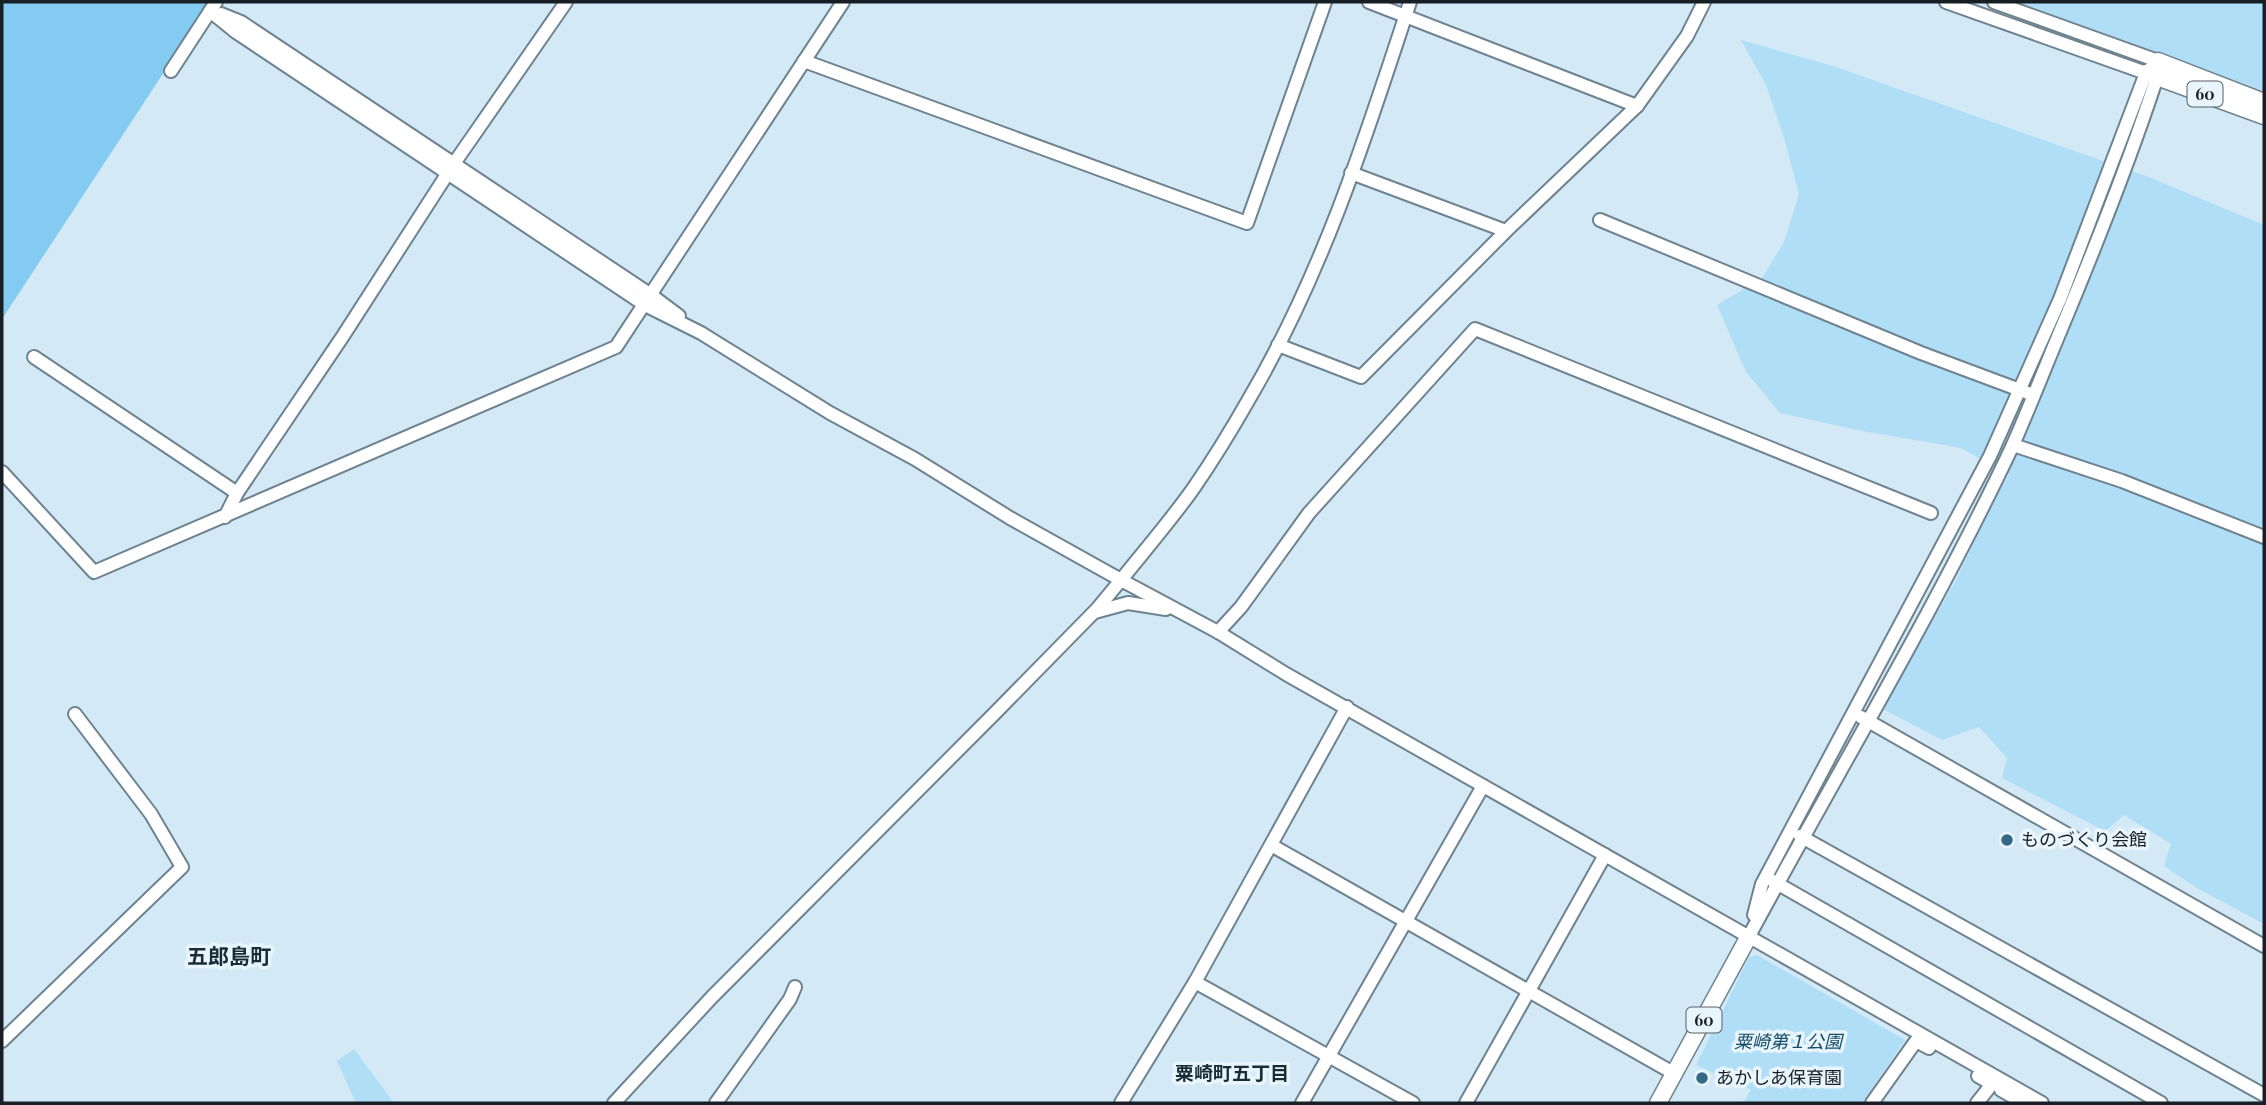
<svg xmlns="http://www.w3.org/2000/svg" width="2266" height="1105" font-family="'Playfair Display','Noto Sans JP',serif">
	<rect width="100%" height="100%" fill="#d3e9f6"/>
	<!-- green -->
	<g fill="#b0def7">
		<path d="M2018,2h246v89z"/>
		<path d="M1741,40l92,26 313,110 118,49v699l-67,-36 -33,-22 7,-22 -47,-29 -19,16 -103,-53 5,-20 -28,-31 -37,13 -59,-31 74,-131 35,-74 17,-29 -48,-27 -104,-18 -77,-17 -34,-41 -29,-67 45,-27 22,-36 15,-48 -15,-56 -18,-53z"/>
		<path d="M1757,955l148,85 -43,63h-119l8,-13 -55,-25 53,-108z"/>
		<path d="M354,1049l40,54h-38l-19,-42z"/>
	</g>
	<!-- water -->
	<path fill="#84cbf1" d="M2,2h208l-208,317z"/>
	<g fill="none" stroke-linecap="round" stroke-linejoin="round">
		<defs>
			<g id="minor">
				<path d="M1369,2l268,104"/>
				<path d="M1946,2l200,71"/>
				<path d="M1994,2l164,59"/>
				<path d="M210,11l26,21 409,273 56,28 129,80 85,46 95,59 111,62c24,-30 50,-60 72,-91 20,-29 39,-60 56,-90 73,-124 117,-262 161,-397"/>
				<path d="M221,14l20,8 410,273 28,21"/>
				<path d="M804,61l443,162 78,-221"/>
				<path d="M171,71l45,-69"/>
				<path d="M1351,173l155,58"/>
				<path d="M1600,220l321,133 107,40"/>
				<path d="M1278,345l83,32 145,-146 131,-125 50,-70 17,-34"/>
				<path d="M34,357l203,136"/>
				<path d="M2013,445l109,36 142,56"/>
				<path d="M2,472l92,100 522,-225 227,-345"/>
				<path d="M225,517l12,-24 106,-157 112,-174 111,-160"/>
				<path d="M1095,612l33,-9 38,6"/>
				<path d="M1218,632l23,-25 68,-94 166,-184 456,184"/>
				<path d="M1861,717l403,229"/>
				<path d="M1800,836l464,259"/>
				<path d="M1271,845l404,229"/>
				<path d="M1773,881c129,75 259,148 388,222"/>
				<path d="M1754,915l8,-31 228,-428 70,-157 86,-226 5,-5"/>
				<path d="M1749,936c88,-163 184,-322 263,-489 16,-36 30,-72 45,-108 36,-86 71,-173 100,-262v-9"/>
				<path d="M1195,982l218,121"/>
				<path d="M2,1041l180,-174 -31,-53 -76,-100"/>
				<path d="M2001,1090l23,13"/>
				<path d="M614,1103l98,-106 283,-284 102,-104 24,-29 97,52 68,42 756,429"/>
				<path d="M716,1103l74,-104 5,-12"/>
				<path d="M1121,1103l74,-121 152,-275"/>
				<path d="M1302,1103l181,-317"/>
				<path d="M1466,1103l139,-248"/>
				<path d="M1872,1103l44,-62 13,7"/>
				<path d="M1977,1103l15,-19 -14,-8"/>
			</g>
			<g id="major">
				<path d="M2158,61l106,41"/>
				<path d="M2146,73l118,43"/>
				<path d="M1658,1103l91,-167"/>
			</g>
		</defs>
		<!-- minor casing -->
		<use href="#minor" stroke="#6e838f" stroke-width="16"/>
		<!-- major casing -->
		<use href="#major" stroke="#6e838f" stroke-width="19"/>
		<!-- minor -->
		<use href="#minor" stroke="#fff" stroke-width="12"/>
		<!-- major -->
		<use href="#major" stroke="#fff" stroke-width="16"/>
	</g>
	<!-- markers -->
	<g fill="#336984" stroke="#e8f5fd" stroke-width="2.5">
		<circle cx="2007" cy="840" r="7"/>
		<circle cx="1702" cy="1078" r="7"/>
	</g>
	<g text-anchor="middle" stroke-width="7" stroke-linejoin="round" paint-order="stroke">
		<!-- shield labels -->
		<g fill="#e8f5fd" stroke="#565f65" stroke-width="2">
			<rect x="2187.5" y="81.5" width="35" height="25" rx="5"/>
			<rect x="1686.5" y="1007.5" width="35" height="25" rx="5"/>
		</g>
		<g font-size="16" font-weight="bold" fill="#171f24">
			<text x="2205" y="100">60</text>
			<text x="1704" y="1026">60</text>
		</g>
		<!-- poi labels -->
		<g font-size="18" fill="#171f24" stroke="#e8f5fd" text-anchor="start">
			<text x="2021" y="846">ものづくり会館</text>
			<text x="1716" y="1084">あかしあ保育園</text>
		</g>
		<!-- park labels -->
		<g font-size="18" font-style="italic" fill="#134c66" stroke="#e8f5fd">
			<text x="1788" y="1048">粟崎第１公園</text>
		</g>
		<!-- neighbourhood labels -->
		<g font-size="19" font-weight="bold" fill="#1a2c36" stroke="#e8f5fd">
			<text x="1232" y="1080">粟崎町五丁目</text>
		</g>
		<!-- quarter labels -->
		<g font-size="21" font-weight="bold" fill="#1a2c36" stroke="#e8f5fd">
			<text x="229" y="964">五郎島町</text>
		</g>
	</g>
	<!-- border -->
	<rect width="2266" height="1105" fill="none" stroke="#171f24" stroke-width="7"/>
</svg>
